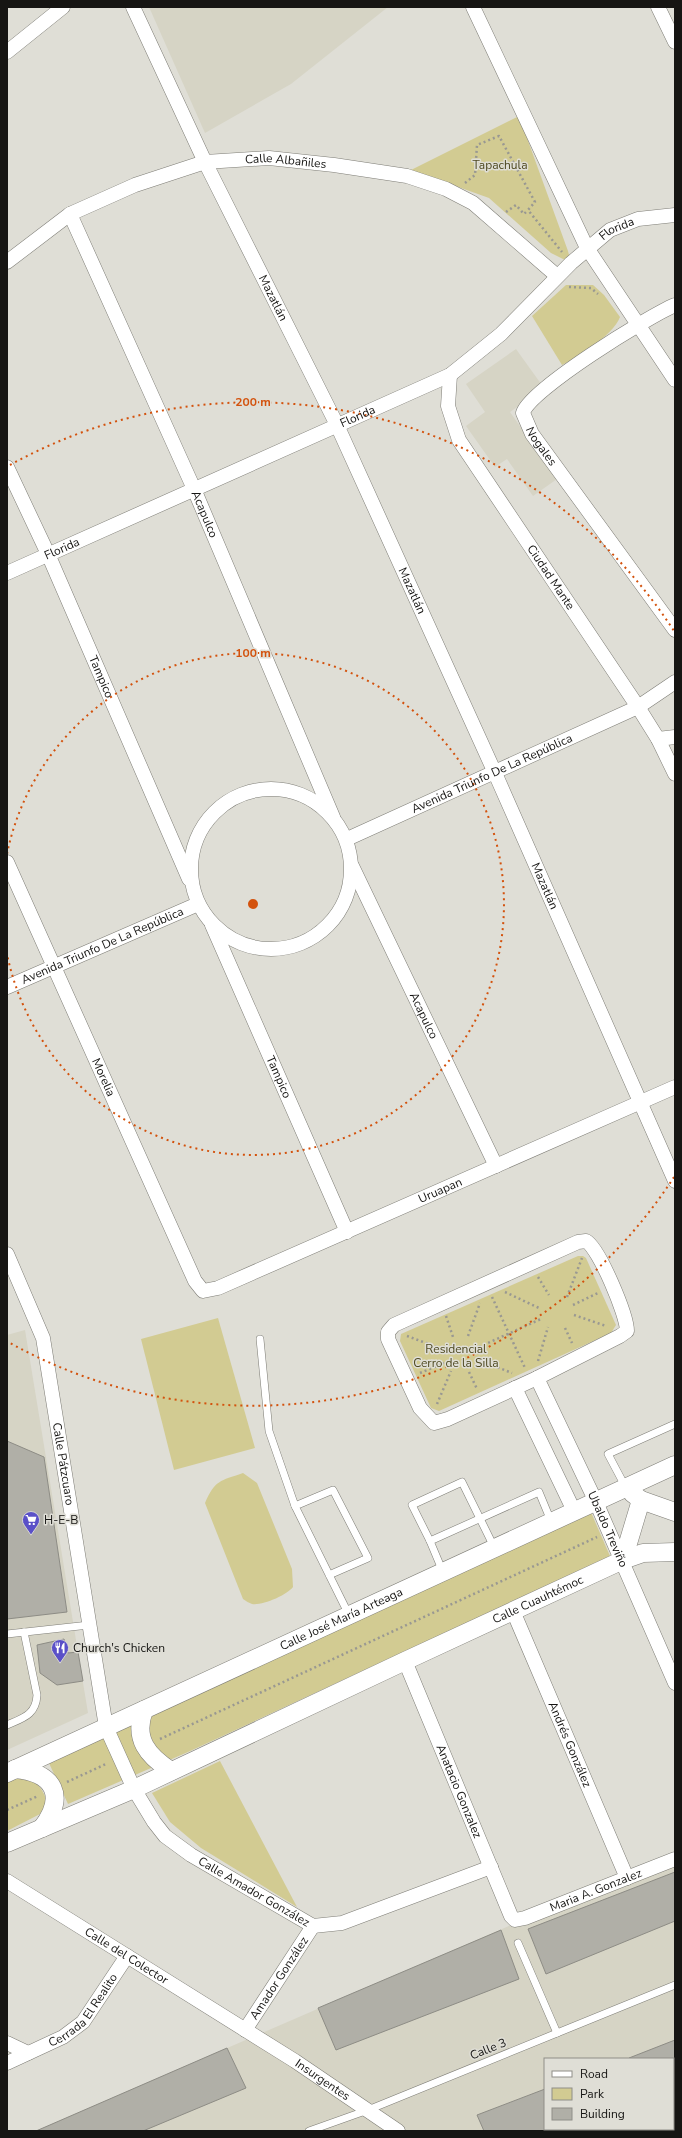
<svg xmlns="http://www.w3.org/2000/svg" width="682" height="2138" font-family="'Nunito Sans',sans-serif">
	<rect width="100%" height="100%" fill="#dfded6"/>
	<!-- built -->
	<g fill="#d6d4c5" fill-rule="evenodd">
		<path d="M149,7h239l-97,77 -86,49z"/>
		<path d="M516,349l28,39 -34,24 47,67 -24,17 -26,-37 -12,8 -29,-41 19,-14 -19,-28z"/>
		<path d="M25,1330l63,383 -81,37v-415z"/>
		<path d="M675,1858v273h-639l482,-209zM545,2059h128v70h-128z"/>
	</g>
	<!-- green -->
	<g fill="#d2cb92">
		<path d="M519,116l49,135 3,12 -20,-10 -62,-55 -78,-28z"/>
		<path d="M566,285h27l11,10 16,22c-7,18 -41,40 -58,48l-30,-49z"/>
		<path d="M578,1256h5l3,2 30,67 -5,8 -172,78 -8,-3 -31,-67 1,-7z"/>
		<path d="M218,1318l37,130 -81,22 -33,-131z"/>
		<path d="M243,1473l14,10 35,86 1,18c-6,8 -31,19 -41,17 -3,-1 -6,-3 -9,-5l-38,-96c10,-23 15,-22 38,-30z"/>
		<path d="M590,1510l20,46 -422,196 -120,52 -20,-43z"/>
		<path d="M220,1761l77,146 -96,-59 -31,-26 -18,-29z"/>
		<path d="M20,1777c15,1 23,11 27,25l-7,12 -33,17v-51z"/>
	</g>
	<!-- building -->
	<g fill="#b0afa7" stroke="#8d8c85">
		<path d="M7,1441l37,16 23,155 -60,7z"/>
		<path d="M64,1639l4,14 10,-1 5,29 -26,4 -17,-12 -3,-28z"/>
		<path d="M675,1872v49l-129,53 -18,-45z"/>
		<path d="M501,1930l18,49 -183,71 -18,-42z"/>
		<path d="M675,2040v19h-46v-1z"/>
		<path d="M227,2048l19,40 -103,43h-107z"/>
		<path d="M545,2089v42h-61l-7,-16z"/>
	</g>
	<g fill="none" stroke-linecap="round" stroke-linejoin="round">
		<defs>
			<g id="service">
				<path d="M260,1339l9,92 26,75"/>
				<path d="M626,1488l-18,-34 67,-30"/>
				<path d="M430,1541l-18,-36 50,-23 32,65"/>
				<path d="M443,1572l-13,-31 109,-49 12,29"/>
				<path d="M329,1575l39,-17 -35,-68 -38,16 54,109"/>
				<path d="M7,1634l82,-9"/>
				<path d="M7,1725c16,-7 29,-10 30,-30l-13,-63"/>
				<path d="M518,1943l39,90"/>
				<path d="M309,2131l59,-21 307,-125"/>
			</g>
			<g id="minor">
				<path id="s1" d="M133,7l72,155 132,263 158,348 180,408"/>
				<path d="M473,7l114,241 88,132"/>
				<path d="M658,7l17,35"/>
				<path d="M7,52l56,-45"/>
				<path id="s2" d="M70,214l124,275 139,328"/>
				<path id="s3" d="M7,262l63,-48 65,-29 70,-23 64,-4 65,7 73,11 39,13 27,14 84,73"/>
				<path id="s4" d="M675,305c-26,11 -146,85 -152,108l9,21 143,196"/>
				<path id="s5" d="M450,375l-2,31 11,34 179,267 20,32 17,35"/>
				<path id="s6" d="M7,467l41,87 141,325"/>
				<path id="s7" d="M7,573l443,-198 51,-41 70,-71 39,-33 28,-11 37,-4"/>
				<path d="M658,739l17,-2"/>
				<circle cx="271" cy="869" r="80"/>
				<path id="s8" d="M347,839l291,-132 37,-25"/>
				<path id="s9" d="M7,862l188,419 8,10 15,-3 457,-201"/>
				<path id="s10" d="M352,866l144,300"/>
				<path id="s11" d="M212,925l135,307"/>
				<path id="s12" d="M7,987l191,-83"/>
				<path d="M586,1241c13,7 41,74 41,90l-7,5 -83,42 -89,41 -14,4 -14,-15 -32,-69v-7l6,-7 184,-83z"/>
				<path id="s13" d="M7,1254l36,84 63,389 28,62 20,33 11,14 26,19 122,71 29,-3 149,-56"/>
				<path id="s14" d="M537,1378l59,124 79,181"/>
				<path d="M515,1388l59,123"/>
				<path id="s15" d="M513,1611l114,267"/>
				<path id="s16" d="M405,1661l106,255 4,4 10,-2 150,-59"/>
				<path id="s17" d="M7,1881l288,180 103,70"/>
				<path id="s18" d="M245,2030l68,-104"/>
				<path d="M7,2043l21,10"/>
				<path id="s19" d="M7,2063l56,-26 20,-15 44,-66"/>
			</g>
			<g id="tertiary">
				<path d="M632,1493l9,7 34,12"/>
				<path d="M623,1560l18,-60"/>
				<path d="M144,1710c-11,29 4,46 27,61"/>
				<path d="M15,1769c40,4 51,27 27,59"/>
				<path id="s20" d="M7,1773l668,-308"/>
				<path id="s21" d="M7,1843l127,-54 271,-128 218,-101 20,-7 32,-1"/>
			</g>
		</defs>
		<!-- service casing -->
		<use href="#service" stroke="#7e7d76" stroke-width="8"/>
		<!-- minor casing -->
		<use href="#minor" stroke="#7e7d76" stroke-width="15"/>
		<!-- tertiary casing -->
		<use href="#tertiary" stroke="#7e7d76" stroke-width="19"/>
		<!-- path -->
		<g stroke="#999892" stroke-width="2.5" stroke-dasharray="2 3" stroke-linecap="butt">
			<path d="M465,183l10,-8 2,-30 22,-9 36,66 -7,8 34,42"/>
			<path d="M506,212l10,-7 8,9 4,-4"/>
			<path d="M569,287l22,1 7,6"/>
			<path d="M538,1277l11,18"/>
			<path d="M505,1292l34,16"/>
			<path d="M492,1297l33,71"/>
			<path d="M567,1297l15,-39"/>
			<path d="M573,1305l27,-13"/>
			<path d="M574,1315l32,11"/>
			<path d="M446,1316l7,21"/>
			<path d="M565,1328l7,15"/>
			<path d="M407,1336l35,13"/>
			<path d="M468,1336l12,-33"/>
			<path d="M479,1347l62,-28"/>
			<path d="M479,1360l33,13"/>
			<path d="M538,1361l10,-34"/>
			<path d="M469,1372l8,17"/>
			<path d="M420,1373l24,-10"/>
			<path d="M437,1404l14,-33"/>
			<path d="M160,1739l437,-202"/>
			<path d="M67,1782l39,-18"/>
			<path d="M7,1810l31,-14"/>
		</g>
		<!-- service -->
		<use href="#service" stroke="#fff" stroke-width="7"/>
		<!-- minor -->
		<use href="#minor" stroke="#fff" stroke-width="14"/>
		<!-- tertiary -->
		<use href="#tertiary" stroke="#fff" stroke-width="18"/>
	</g>
	<!-- distance rings -->
	<g fill="none" stroke="#d3520d" stroke-width="2" stroke-dasharray="2 4">
		<path d="M7 854A251 251 0 1 1 7 954"/>
		<path d="M674 1177A502 502 0 0 1 10 1343M10 465A502 502 0 0 1 674 631"/>
	</g>
	<!-- icons -->
	<defs>
		<symbol id="supermarket-pin" viewBox="-11 -11 22 30"><path d="M0 17L-7.5 6A9.5 9.5 0 1 1 7.5 6Z" fill="#5a50c8" stroke="#dfded6"/><path d="M-6-5.5h2.5l.6 2H6L4.5 2H-2.5L-4.4-4H-6ZM-1.5 3.2a1.3 1.3 0 1 0 .1 0ZM3 3.2a1.3 1.3 0 1 0 .1 0Z" fill="#fff"/></symbol>
		<symbol id="restaurant-pin" viewBox="-11 -11 22 30"><path d="M0 17L-7.5 6A9.5 9.5 0 1 1 7.5 6Z" fill="#5a50c8" stroke="#dfded6"/><path d="M-5-6h1v4h1v-4h1v4h1v-4h1v5L-1.5 .5V6h-2V.5L-5-1ZM5-6V6H3V1.5H1.5Q1.5-4 5-6Z" fill="#fff"/></symbol>
	</defs>
	<g fill-rule="evenodd">
		<use href="#supermarket-pin" x="21" y="1510" width="20" height="27"/>
		<use href="#restaurant-pin" x="50" y="1638" width="20" height="27"/>
	</g>
	<g text-anchor="middle" stroke-width="3" stroke-linejoin="round" paint-order="stroke">
		<!-- street labels -->
		<g font-size="12" fill="#161513" stroke="#dfded6">
			<text dy="4" stroke="none"><textPath href="#s3" startOffset="305">Calle Albañiles</textPath></text>
			<text dy="4" stroke="none"><textPath href="#s7" startOffset="708">Florida</textPath></text>
			<text dy="4" stroke="none"><textPath href="#s1" startOffset="323">Mazatlán</textPath></text>
			<text dy="4" stroke="none"><textPath href="#s7" startOffset="384">Florida</textPath></text>
			<text dy="4" stroke="none"><textPath href="#s4" startOffset="226">Nogales</textPath></text>
			<text dy="4" stroke="none"><textPath href="#s2" startOffset="329">Acapulco</textPath></text>
			<text dy="4" stroke="none"><textPath href="#s7" startOffset="60">Florida</textPath></text>
			<text dy="4" stroke="none"><textPath href="#s5" startOffset="232">Ciudad Mante</textPath></text>
			<text dy="4" stroke="none"><textPath href="#s1" startOffset="647">Mazatlán</textPath></text>
			<text dy="4" stroke="none"><textPath href="#s6" startOffset="230">Tampico</textPath></text>
			<text dy="4" stroke="none"><textPath href="#s8" startOffset="159">Avenida Triunfo De La República</textPath></text>
			<text dy="4" stroke="none"><textPath href="#s1" startOffset="971">Mazatlán</textPath></text>
			<text dy="4" stroke="none"><textPath href="#s12" startOffset="104">Avenida Triunfo De La República</textPath></text>
			<text dy="4" stroke="none"><textPath href="#s10" startOffset="166">Acapulco</textPath></text>
			<text dy="4" stroke="none"><textPath href="#s9" startOffset="236">Morelia</textPath></text>
			<text dy="4" stroke="none"><textPath href="#s11" startOffset="166">Tampico</textPath></text>
			<text dy="4" stroke="none"><textPath href="#s9" startOffset="730">Uruapan</textPath></text>
			<text dy="4" stroke="none"><textPath href="#s13" startOffset="219">Calle Pátzcuaro</textPath></text>
			<text dy="4" stroke="none"><textPath href="#s14" startOffset="167">Ubaldo Treviño</textPath></text>
			<text dy="4" stroke="none"><textPath href="#s21" startOffset="584">Calle Cuauhtémoc</textPath></text>
			<text dy="4" stroke="none"><textPath href="#s20" startOffset="368">Calle José María Arteaga</textPath></text>
			<text dy="4" stroke="none"><textPath href="#s15" startOffset="145">Andrés González</textPath></text>
			<text dy="4" stroke="none"><textPath href="#s16" startOffset="141">Anatacio Gonzalez</textPath></text>
			<text dy="4" stroke="none"><textPath href="#s16" startOffset="368">Maria A. Gonzalez</textPath></text>
			<text dy="4" stroke="none"><textPath href="#s13" startOffset="715">Calle Amador González</textPath></text>
			<text dy="4" stroke="none"><textPath href="#s17" startOffset="141">Calle del Colector</textPath></text>
			<text dy="4" stroke="none"><textPath href="#s18" startOffset="62">Amador González</textPath></text>
			<text dy="4" stroke="none"><textPath href="#s19" startOffset="95">Cerrada El Realito</textPath></text>
			<text transform="translate(488 2049) rotate(-22)" y="4">Calle 3</text>
			<text dy="4" stroke="none"><textPath href="#s17" startOffset="373">Insurgentes</textPath></text>
		</g>
		<!-- park labels -->
		<g font-size="12" fill="#4e4920" stroke="#dfded6">
			<text x="500" y="169">Tapachula</text>
			<text x="456" y="1353">Residencial<tspan x="456" dy="14">Cerro de la Silla</tspan></text>
		</g>
		<!-- poi labels -->
		<g font-size="12" fill="#161513" stroke="#dfded6" text-anchor="start">
			<text x="44" y="1524">H-E-B</text>
			<text x="73" y="1652">Church's Chicken</text>
		</g>
	</g>
	<circle cx="253" cy="904" r="6" fill="#d3520d" stroke="#dfded6" stroke-width="2"/>
	<g font-size="12" text-anchor="middle" font-weight="bold" fill="#d3520d" stroke="#dfded6" stroke-width="3" stroke-linejoin="round" paint-order="stroke">
		<text x="253" y="406">200 m</text>
		<text x="253" y="657">100 m</text>
	</g>
	<!-- border -->
	<rect width="682" height="2138" fill="none" stroke="#161513" stroke-width="16"/>
	<!-- legend -->
	<rect x="544" y="2058" width="130" height="72" fill="#dfded6" stroke="#8f8e88"/>
	<rect x="552" y="2071" width="20" height="6" fill="#ffffff" stroke="#8f8e88"/>
	<text x="580" y="2078" font-size="12" fill="#161513">Road</text>
	<rect x="552" y="2088" width="20" height="12" fill="#d2cb92" stroke="#8f8e88"/>
	<text x="580" y="2098" font-size="12" fill="#161513">Park</text>
	<rect x="552" y="2108" width="20" height="12" fill="#b0afa7" stroke="#8f8e88"/>
	<text x="580" y="2118" font-size="12" fill="#161513">Building</text>
</svg>
